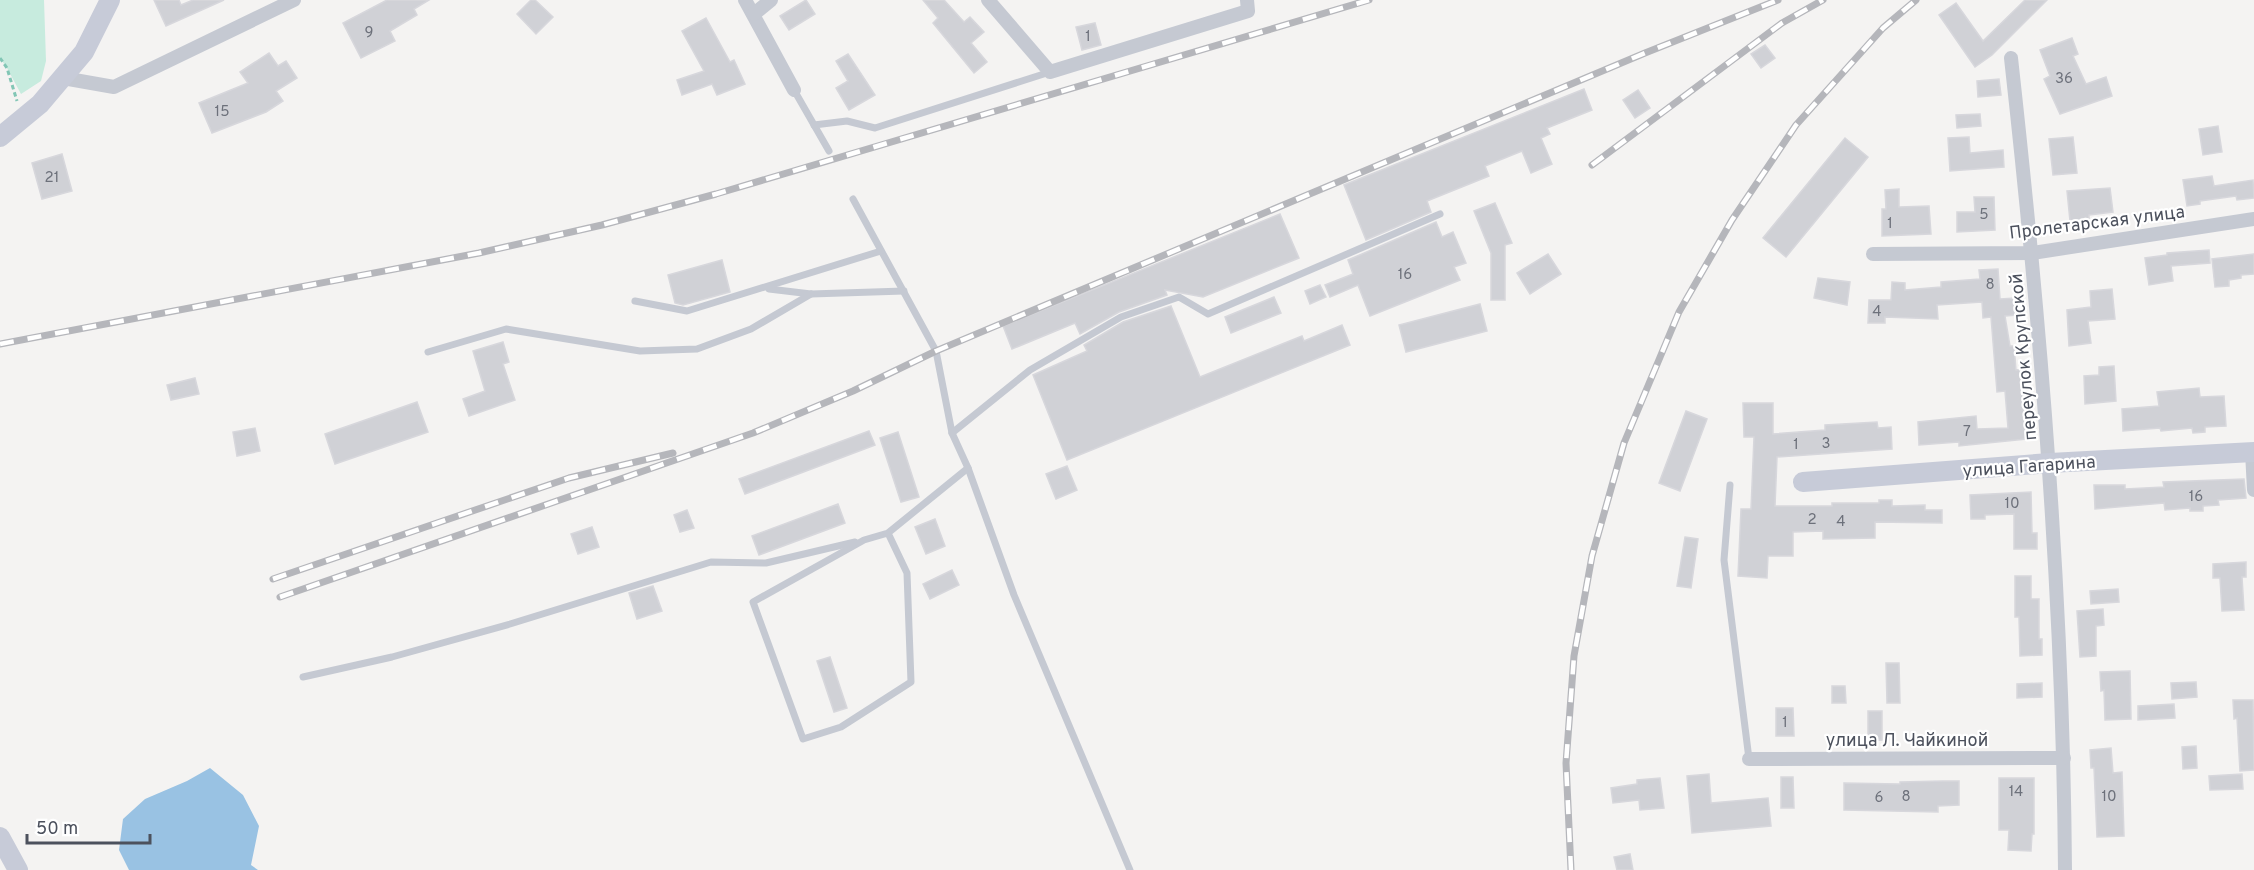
<svg xmlns="http://www.w3.org/2000/svg" width="2254" height="870" font-family="Overpass,sans-serif">
	<rect width="100%" height="100%" fill="#f4f3f2"/>
	<!-- green -->
	<path fill="#c7ebde" d="M0,0h44l2,61 -5,20 -20,13 -14,-26 -7,-10z"/>
	<!-- water -->
	<path fill="#99c2e3" d="M210,768l33,27 16,31 -8,39 7,5h-129l-10,-20 4,-31 22,-20 42,-18z"/>
	<!-- building -->
	<g fill="#d0d1d6" stroke="#d7d7dc" stroke-width="1.5">
		<path d="M154,0h25l2,5 12,-5h31l-58,26z"/>
		<path d="M387,0h42l-15,9 3,6 -27,16 5,10 -34,17 -18,-35z"/>
		<path d="M531,0h4l18,17 -17,17 -19,-20z"/>
		<path d="M806,0l9,14 -26,16 -9,-14z"/>
		<path d="M923,0h21l20,22 6,-5 14,15 -13,11 16,19 -13,11 -41,-50 5,-5z"/>
		<path d="M2025,0h22l-55,55 -17,12 -36,-52 17,-12 27,38z"/>
		<path d="M706,18l24,44 4,-2 11,24 -28,11 -5,-11 -30,11 -5,-15 27,-9 -22,-40z"/>
		<path d="M1095,23l6,22 -19,5 -6,-23z"/>
		<path d="M2072,38l6,16 -5,2 13,28 20,-7 6,19 -52,18 -16,-35 6,-3 -10,-26z"/>
		<path d="M1765,45l10,13 -14,10 -10,-14z"/>
		<path d="M269,53l9,13 8,-5 11,17 -21,13 7,10 -17,11 -54,21 -13,-30 49,-20 -8,-11z"/>
		<path d="M848,54l27,41 -26,15 -13,-22 12,-7 -12,-20z"/>
		<path d="M1999,79l2,16 -23,2 -1,-16z"/>
		<path d="M1584,89l8,21 -45,18 3,6 -9,4 11,26 -21,9 -9,-22 -37,15 4,10 -62,25 4,11 -65,28 -22,-55z"/>
		<path d="M1638,90l12,18 -15,10 -12,-18z"/>
		<path d="M1980,114l1,12 -24,2 -1,-13z"/>
		<path d="M2218,126l4,26 -19,3 -4,-26z"/>
		<path d="M1969,137l1,16 33,-3 1,17 -54,4 -2,-33z"/>
		<path d="M2073,137l4,36 -24,2 -4,-36z"/>
		<path d="M1845,138l23,19 -82,100 -23,-19z"/>
		<path d="M62,154l10,37 -30,8 -10,-36z"/>
		<path d="M2212,176l2,10 39,-6 1,18 -17,2 -1,-4 -36,5v3l-13,2 -4,-26z"/>
		<path d="M2110,188l3,24 -24,3v4l-19,2 -3,-30z"/>
		<path d="M1899,189v18l30,-1 2,28 -49,2v-27h4l-1,-19z"/>
		<path d="M1974,197h20l1,33 -38,2v-20h18z"/>
		<path d="M1495,203l17,40 -7,2v55h-14v-47l-17,-42z"/>
		<path d="M1280,214l19,44 -96,39 -38,-7 2,5 -48,17 -39,22 -5,-11 -63,26 -9,-23z"/>
		<path d="M1436,222l6,15 11,-5 13,31 -12,4 6,13 -90,36 -12,-31 -28,12 -5,-12 28,-11 -5,-14z"/>
		<path d="M2209,250l1,13 -39,3 2,15 -24,4 -4,-27 22,-3v-2z"/>
		<path d="M1548,254l13,20 -31,20 -13,-21z"/>
		<path d="M2254,254v20l-13,1v3l-12,2v6l-14,1 -3,-28z"/>
		<path d="M722,260l8,32 -47,13 -8,-2 -7,-28z"/>
		<path d="M1998,269l2,30 15,-1 2,17 -12,1 5,30h4l2,24 9,-1 4,39h-5l2,31 -67,7v-4l-40,3 -1,-23 58,-6 1,13 31,-1 -3,-37 -8,1 -6,-75 -8,1 -1,-16 -45,3 1,14 -53,-2v6h-17l1,-23h22l1,-18 13,1v7l36,-3v-5l39,-3 -1,-9z"/>
		<path d="M1818,278l32,4 -3,23 -33,-7z"/>
		<path d="M1320,285l6,12 -16,7 -5,-13z"/>
		<path d="M2112,289l3,30 -27,2 3,22 -22,3 -2,-36 24,-3 -1,-16z"/>
		<path d="M1274,297l7,16 -50,20 -6,-16z"/>
		<path d="M1480,304l7,27 -81,21 -7,-27z"/>
		<path d="M1171,306l29,71 102,-41 2,5 38,-16 8,20 -283,115 -34,-85 54,-24 -3,-6 39,-23z"/>
		<path d="M503,342l6,20 -6,2 12,36 -46,16 -6,-17 22,-8 -12,-40z"/>
		<path d="M2114,366l2,35 -31,3 -1,-28 15,-1v-8z"/>
		<path d="M195,378l4,16 -28,6 -4,-15z"/>
		<path d="M2199,388l1,9 24,-1 2,30 -21,1v5l-12,1 -1,-5 -31,3 -1,-3 -37,3 -1,-22 37,-3 -2,-14z"/>
		<path d="M417,402l11,30 -93,32 -10,-30z"/>
		<path d="M1743,403h30v31l52,-4v-5l52,-3 1,6 13,-1 1,22 -115,8 -2,49h57v-3h47v-3h13v6l33,-1v5h17v13l-67,-1v16l-52,1v-8l-30,1v24h-25l-1,22 -29,-2 3,-67h10l3,-72h-10z"/>
		<path d="M1686,411l21,8 -27,72 -21,-8z"/>
		<path d="M255,428l5,23 -23,5 -4,-24z"/>
		<path d="M869,431l6,14 -130,49 -6,-15z"/>
		<path d="M898,432l21,65 -18,5 -21,-64z"/>
		<path d="M1067,466l10,24 -21,9 -10,-25z"/>
		<path d="M2244,479l2,19 -28,2 1,5 -16,1v5h-13v-3l-25,2 -1,-7 -69,6 -1,-24h31v4l39,-2 -1,-5z"/>
		<path d="M2031,492l1,41h5v16h-23v-35l-29,1v4h-14l-1,-24z"/>
		<path d="M838,504l7,19 -86,32 -7,-19z"/>
		<path d="M687,510l7,18 -14,4 -6,-17z"/>
		<path d="M935,519l10,27 -19,8 -11,-27z"/>
		<path d="M592,527l7,20 -21,7 -7,-20z"/>
		<path d="M1685,537l13,2 -7,49 -14,-2z"/>
		<path d="M2246,562v15h-4l2,33 -22,1 -2,-33h-7v-14z"/>
		<path d="M952,570l7,15 -29,14 -7,-15z"/>
		<path d="M2015,576h16v23h8v40h3v16l-22,1 -1,-39h-4z"/>
		<path d="M653,586l9,25 -25,8 -8,-26z"/>
		<path d="M2118,589l1,13 -28,2 -1,-13z"/>
		<path d="M2103,609l1,16 -8,1v30l-16,1 -3,-46z"/>
		<path d="M830,657l17,51 -13,4 -17,-51z"/>
		<path d="M1886,663h13l1,40h-13z"/>
		<path d="M2130,671l1,48 -26,1 -1,-30 -3,1 -1,-19z"/>
		<path d="M2196,682l1,15 -25,2 -1,-16z"/>
		<path d="M2042,683v14l-25,1v-14z"/>
		<path d="M1832,686h13l1,17h-14z"/>
		<path d="M2233,700h20l1,70 -14,1 -3,-53 -3,1z"/>
		<path d="M2174,704l1,14 -37,2v-14z"/>
		<path d="M1776,708h17l1,28h-18z"/>
		<path d="M1868,711h14v29l-14,1z"/>
		<path d="M2196,746l1,22 -14,1 -1,-22z"/>
		<path d="M2111,748l2,25 9,-1 2,64 -27,1 -3,-69h-3l-1,-18z"/>
		<path d="M1709,774l2,29 57,-5 3,28 -79,7 -5,-57z"/>
		<path d="M2242,774l1,15 -33,1 -1,-14z"/>
		<path d="M1781,777h12l1,31h-13z"/>
		<path d="M1660,778l4,30 -24,2 -1,-10 -26,3 -2,-15 26,-4v-4z"/>
		<path d="M1999,778h35v56h-2l-1,17 -23,-1 1,-20h-10z"/>
		<path d="M1943,781h16v24l-21,1v6l-94,-2v-27l56,1v-2z"/>
		<path d="M1630,854l3,16h-16l-3,-13z"/>
	</g>
	<g fill="none" stroke-linecap="round" stroke-linejoin="round">
		<!-- path -->
		<path stroke="#82c6b5" stroke-width="3" stroke-dasharray="4.5 3" stroke-linecap="butt" d="M0,58l7,10 10,33"/>
		<!-- lane -->
		<g stroke="#c5c9d2" stroke-width="7">
			<path d="M794,90l35,61"/>
			<path d="M814,125l33,-4 28,7 175,-56"/>
			<path d="M853,199l83,152 16,82 16,35 46,127 116,275"/>
			<path d="M769,289l42,5 93,-3"/>
			<path d="M635,301l52,10 194,-60"/>
			<path d="M428,352l78,-23 134,22 57,-2 54,-20 60,-35"/>
			<path d="M952,433l78,-63 91,-53 58,-20 29,17 232,-100"/>
			<path d="M1730,485l-6,75 25,199"/>
			<path d="M888,533l19,40 4,109 -70,45 -38,12 -50,-137 111,-62 24,-7 80,-65"/>
			<path d="M303,677l89,-20 118,-33 201,-62 55,1 89,-21"/>
		</g>
		<!-- street -->
		<g stroke="#c5c9d2" stroke-width="14">
			<path d="M745,0l49,90"/>
			<path d="M988,0l62,72 198,-61 -1,-11"/>
			<path d="M754,14l17,-14"/>
			<path d="M2011,58c30,270 52,540 54,812"/>
			<path d="M63,78l51,9 180,-87"/>
			<path d="M1873,254l159,-1 222,-34"/>
			<path d="M2252,452l2,38"/>
			<path d="M1749,759l315,-1"/>
		</g>
		<!-- secondary -->
		<g stroke="#c7cbd8" stroke-width="20">
			<path d="M0,137l40,-33 44,-52 26,-52"/>
			<path d="M1803,482l247,-19 204,-11"/>
			<path d="M0,837l18,33"/>
		</g>
		<defs>
			<g id="rail">
				<path d="M1592,165l190,-142 41,-23"/>
				<path d="M0,344l479,-91 123,-28 114,-31 653,-194"/>
				<path d="M273,579l296,-101 104,-25"/>
				<path d="M280,597l473,-164 100,-42 83,-40 709,-298 133,-53"/>
				<path d="M1571,870l-5,-107 8,-107 18,-100 32,-113 55,-131 53,-92 64,-95 87,-97 33,-28"/>
			</g>
		</defs>
		<!-- rail casing -->
		<use href="#rail" stroke="#b5b6bb" stroke-width="7"/>
		<!-- rail -->
		<use href="#rail" stroke="#fff" stroke-width="4.5" stroke-dasharray="14" stroke-linecap="butt"/>
	</g>
	<g text-anchor="middle" stroke-width="4.5" stroke-linejoin="round" paint-order="stroke">
		<!-- number labels -->
		<g font-size="15" fill="#6d717b">
			<text x="369" y="37">9</text>
			<text x="1088" y="41">1</text>
			<text x="2064" y="83">36</text>
			<text x="222" y="116">15</text>
			<text x="52" y="182">21</text>
			<text x="1984" y="219">5</text>
			<text x="1890" y="228">1</text>
			<text x="1405" y="279">16</text>
			<text x="1990" y="289">8</text>
			<text x="1877" y="316">4</text>
			<text x="1967" y="436">7</text>
			<text x="1826" y="448">3</text>
			<text x="1796" y="449">1</text>
			<text x="2196" y="501">16</text>
			<text x="2012" y="508">10</text>
			<text x="1812" y="524">2</text>
			<text x="1841" y="526">4</text>
			<text x="1785" y="727">1</text>
			<text x="2016" y="796">14</text>
			<text x="1906" y="801">8</text>
			<text x="2109" y="801">10</text>
			<text x="1879" y="802">6</text>
		</g>
		<!-- street labels -->
		<g font-size="18" fill="#4c515d" stroke="#fff">
			<text transform="translate(2097 222) rotate(-7)" y="6">Пролетарская улица</text>
			<text transform="translate(2023 357) rotate(-95)" y="6">переулок Крупской</text>
			<text transform="translate(2029 466) rotate(-4)" y="6">улица Гагарина</text>
			<text x="1907" y="746">улица Л. Чайкиной</text>
		</g>
	</g>
	<!-- scale -->
	<path d="M27 834v9h123v-9" fill="none" stroke="#4c515d" stroke-width="3"/>
	<text x="36" y="834" font-size="18" fill="#4c515d" stroke="#ffffff" stroke-width="4.5" paint-order="stroke">50 m</text>
</svg>
